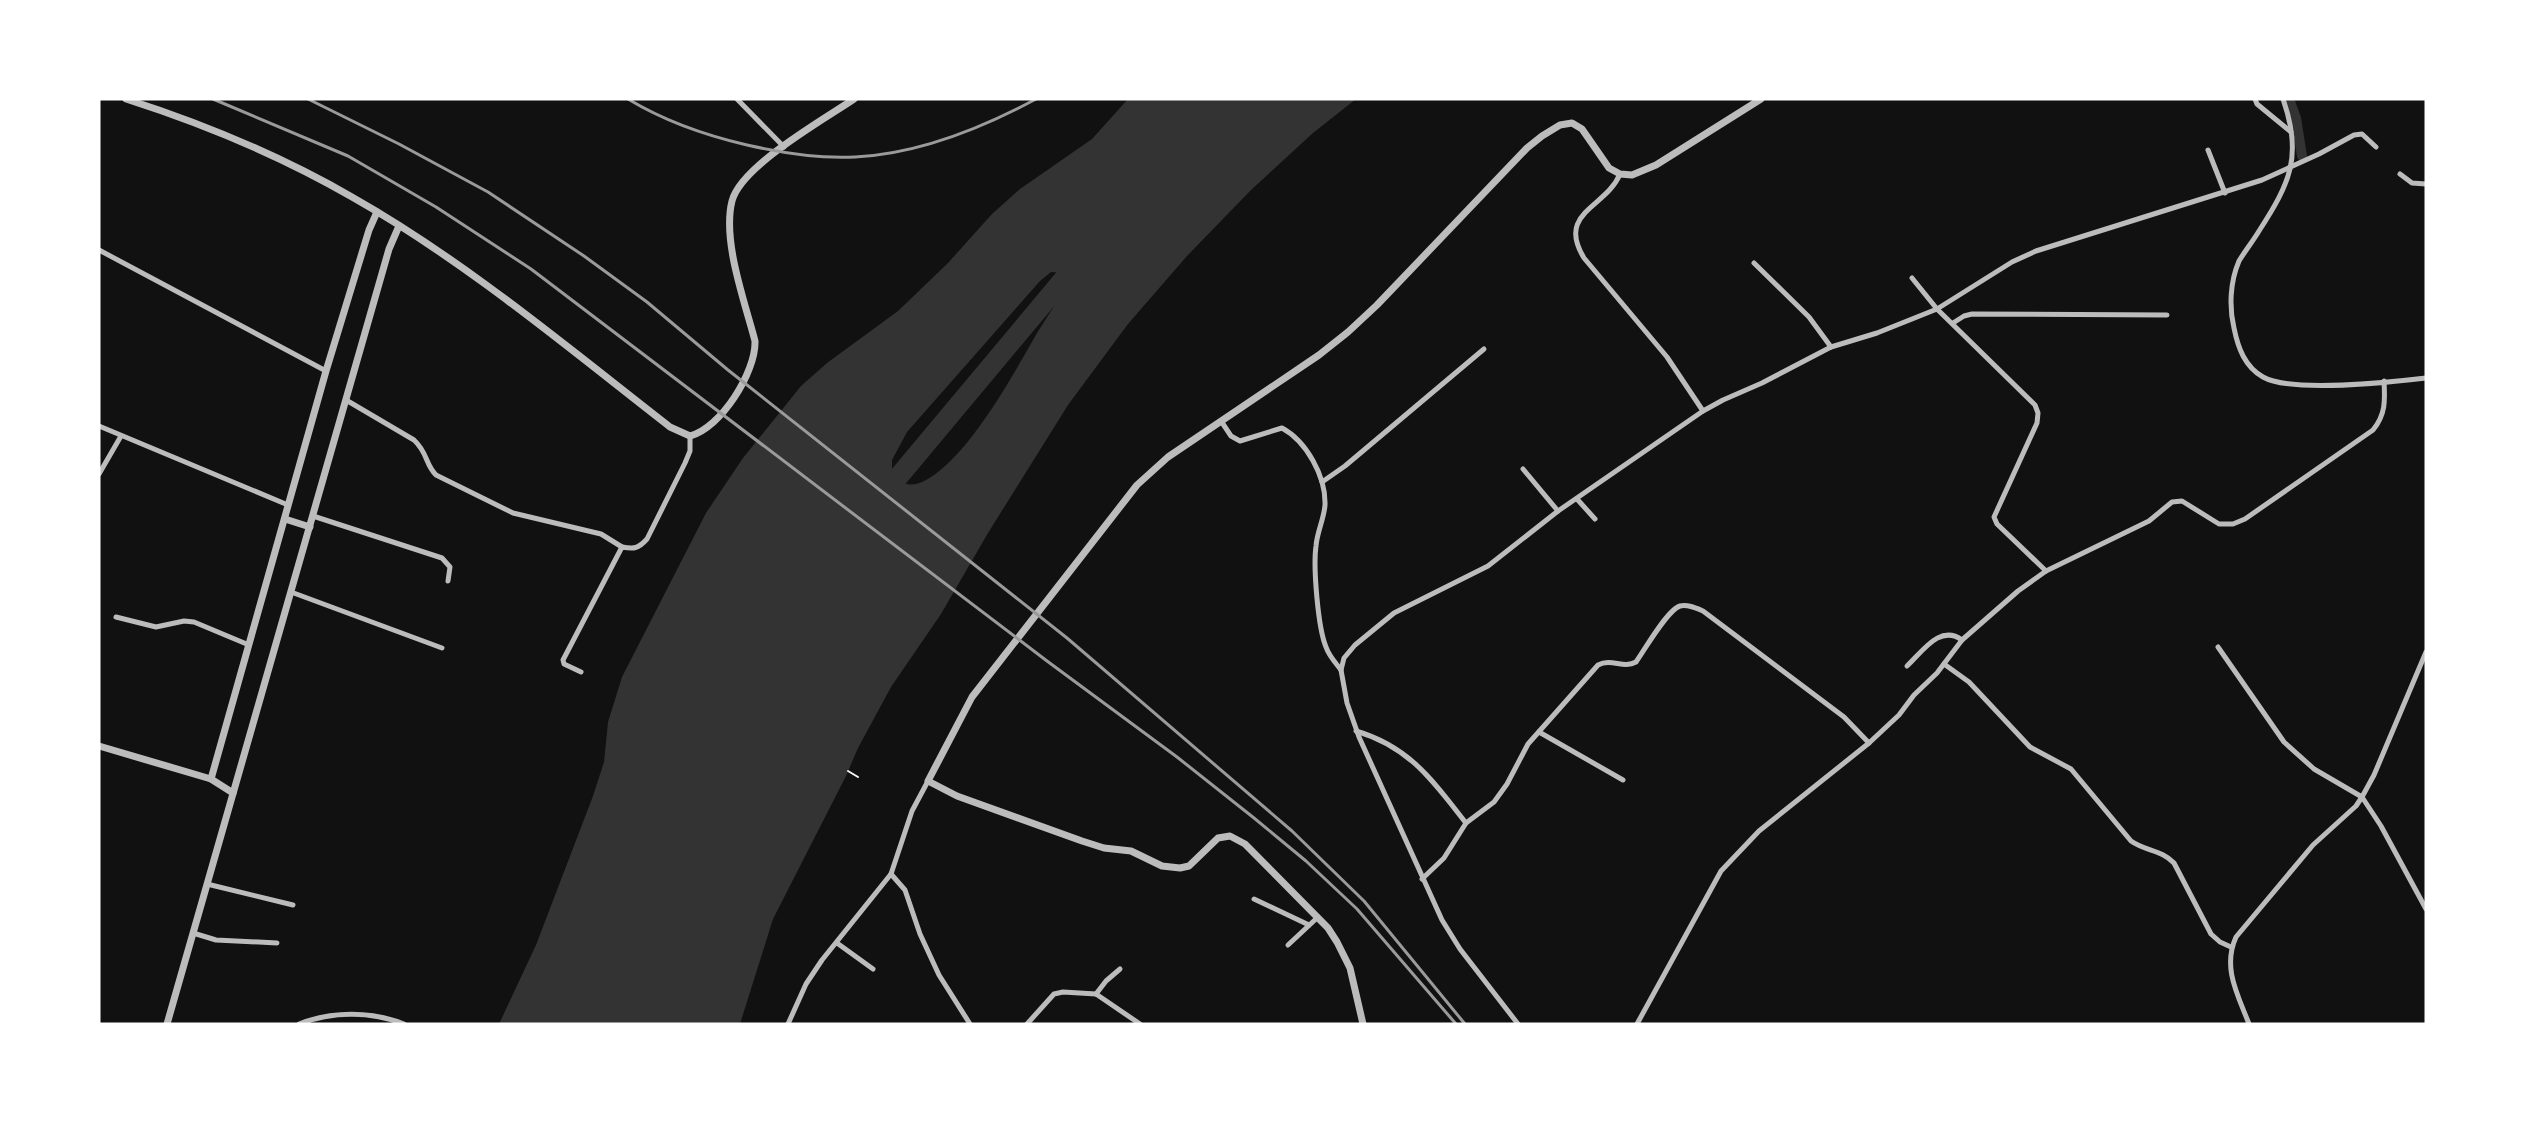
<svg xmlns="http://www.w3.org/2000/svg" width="2525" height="1123" font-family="Helvetica,sans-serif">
	<rect width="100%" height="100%" fill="#111"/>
	<!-- water -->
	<path fill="#333" fill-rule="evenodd" d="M1128,99h228l-43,34 -62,57 -64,66 -59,68 -60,81 -80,128 -47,81 -50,73 -33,61 -12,28 -73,143 -33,105h-241l37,-79 57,-149 11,-34 4,-40 14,-45 84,-164 37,-55 58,-72 26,-23 71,-52 50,-48 44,-49 28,-25 72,-50zM1051,272l14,1 1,12c-9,17 -19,32 -29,48 -24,42 -71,129 -115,149 -11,5 -21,2 -30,-5v-17l15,-28 133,-151z"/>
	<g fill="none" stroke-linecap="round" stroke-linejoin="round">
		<!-- canal -->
		<path stroke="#333" stroke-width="10" d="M2289,99l7,19 6,38"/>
		<!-- river -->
		<path stroke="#333" stroke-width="20" d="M879,500l204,-244"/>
		<!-- path -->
		<path stroke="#f5f5f5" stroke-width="2" d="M848,771l10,6"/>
		<!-- minor -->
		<g stroke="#bcbcbc" stroke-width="5">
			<path d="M737,99l47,48"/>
			<path d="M2255,99l2,5 34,28"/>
			<path d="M2283,99c20,57 7,84 -24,132 -6,10 -14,20 -20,30 -9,21 -10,46 -5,67 4,20 11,39 29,49 28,16 129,5 163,1"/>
			<path d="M2208,150l17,43"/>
			<path d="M1620,174c-14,34 -64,38 -36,84l83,99 36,54"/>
			<path d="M2400,174l12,9 14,1"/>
			<path d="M99,250l227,121"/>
			<path d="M1754,263l55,54 22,30"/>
			<path d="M1912,278l25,31 98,96 3,8 -1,10 -43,94 3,7 49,47"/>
			<path d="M1953,323l11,-7 8,-2 195,1"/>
			<path d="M346,400l68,40c14,13 11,24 22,35l77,38 88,21 21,13"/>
			<path d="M1221,421l10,15 9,5 42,-13c24,13 44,48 43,77 -1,14 -8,27 -9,41 -3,21 2,82 10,101 3,9 9,15 15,23"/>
			<path d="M99,426l189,79"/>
			<path d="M1523,469l35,42"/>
			<path d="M99,474l22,-38"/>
			<path d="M1322,482l23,-16 139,-117"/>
			<path d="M1577,499l18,20"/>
			<path d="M313,516l129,42 8,9 -2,14"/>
			<path d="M291,592l151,56"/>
			<path d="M116,617l40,10 28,-6 10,1 55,23"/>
			<path d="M2218,647l66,95 30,27 48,28 19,29 45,83"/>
			<path d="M1944,664l25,18 61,65 41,22 60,72c14,10 31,9 43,22l37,71 9,8 11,5"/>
			<path d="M1907,666c16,-15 33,-42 55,-26"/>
			<path d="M581,672l-17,-8 -1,-4 59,-113c12,2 16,2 25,-8l38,-76 5,-12v-15"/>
			<path d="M1356,731c54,16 77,50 110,92"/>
			<path d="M1539,732l84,48"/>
			<path d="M891,874l14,16 15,44 19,41 31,49"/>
			<path d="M1422,879l22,-21 22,-35 28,-21 13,-18 21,-40 70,-79c14,-7 25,4 38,-3 8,-11 31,-52 44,-56 7,-2 16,2 23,5l141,106 25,26"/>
			<path d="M207,884l86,21"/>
			<path d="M1254,899l55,26"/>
			<path d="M193,933l23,7 61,3"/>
			<path d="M837,943l36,26"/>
			<path d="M1288,945l30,-28"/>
			<path d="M1096,994l10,-13 14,-12"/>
			<path d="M299,1024c33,-13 72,-13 105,0"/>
			<path d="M788,1024l18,-40 16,-24 69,-86 21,-63 16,-30"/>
			<path d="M1027,1024l27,-30 9,-2 33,2 44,30"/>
			<path d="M1518,1024l-58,-75 -18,-29 -83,-183 -12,-34 -6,-33 3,-12 11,-13 39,-32 94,-47 70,-55 145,-100 20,-11 39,-17 69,-36 46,-14 60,-24 75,-47 24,-11 226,-71 57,-26 35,-19 8,-1 14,13"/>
			<path d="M1637,1024l84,-153 38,-40 110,-88 30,-28 15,-20 23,-22 25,-33 56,-49 28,-20 103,-50 23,-19 10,-1 37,23h14l12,-5 128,-89c13,-16 12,-30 11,-49"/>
			<path d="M2249,1024c-11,-29 -27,-56 -13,-87l77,-92 43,-39 6,-9 12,-22 52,-123"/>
		</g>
		<!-- tertiary -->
		<g stroke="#bcbcbc" stroke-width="7">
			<path d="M126,99c78,25 155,57 226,98 113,64 215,150 318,230l20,9c31,-8 66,-64 65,-95 -10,-39 -33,-100 -23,-140 9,-35 91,-81 122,-102"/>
			<path d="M285,519l25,8"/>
			<path d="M99,746l112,33 22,14"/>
			<path d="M211,779l115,-408 43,-141 8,-18"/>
			<path d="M167,1024l222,-775 10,-23"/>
			<path d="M1363,1024l-13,-56 -13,-26 -9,-14 -83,-84 -15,-8 -12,2 -29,28 -9,2 -18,-2 -31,-15 -27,-3 -22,-7 -125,-45 -29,-15 44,-84 165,-212 31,-28 151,-102 29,-23 29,-27 150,-157 15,-12 18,-11 12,-2 10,6 27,39 11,6 12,1 24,-10 105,-66"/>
		</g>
		<!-- rail -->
		<g stroke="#9a9a9a" stroke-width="3">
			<path d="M213,99l135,57 88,51 95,62 516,392 130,96 77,61 52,43 51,48 99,115"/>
			<path d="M308,99l91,45 89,48 96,64 63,46 81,68 339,268 225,193 72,70 101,123"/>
			<path d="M628,99c38,23 76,36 119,46 35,8 71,14 108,12 61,-3 127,-29 181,-58"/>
		</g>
	</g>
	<!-- border -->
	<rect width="2525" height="1123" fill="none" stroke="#ffffff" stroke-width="201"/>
</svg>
